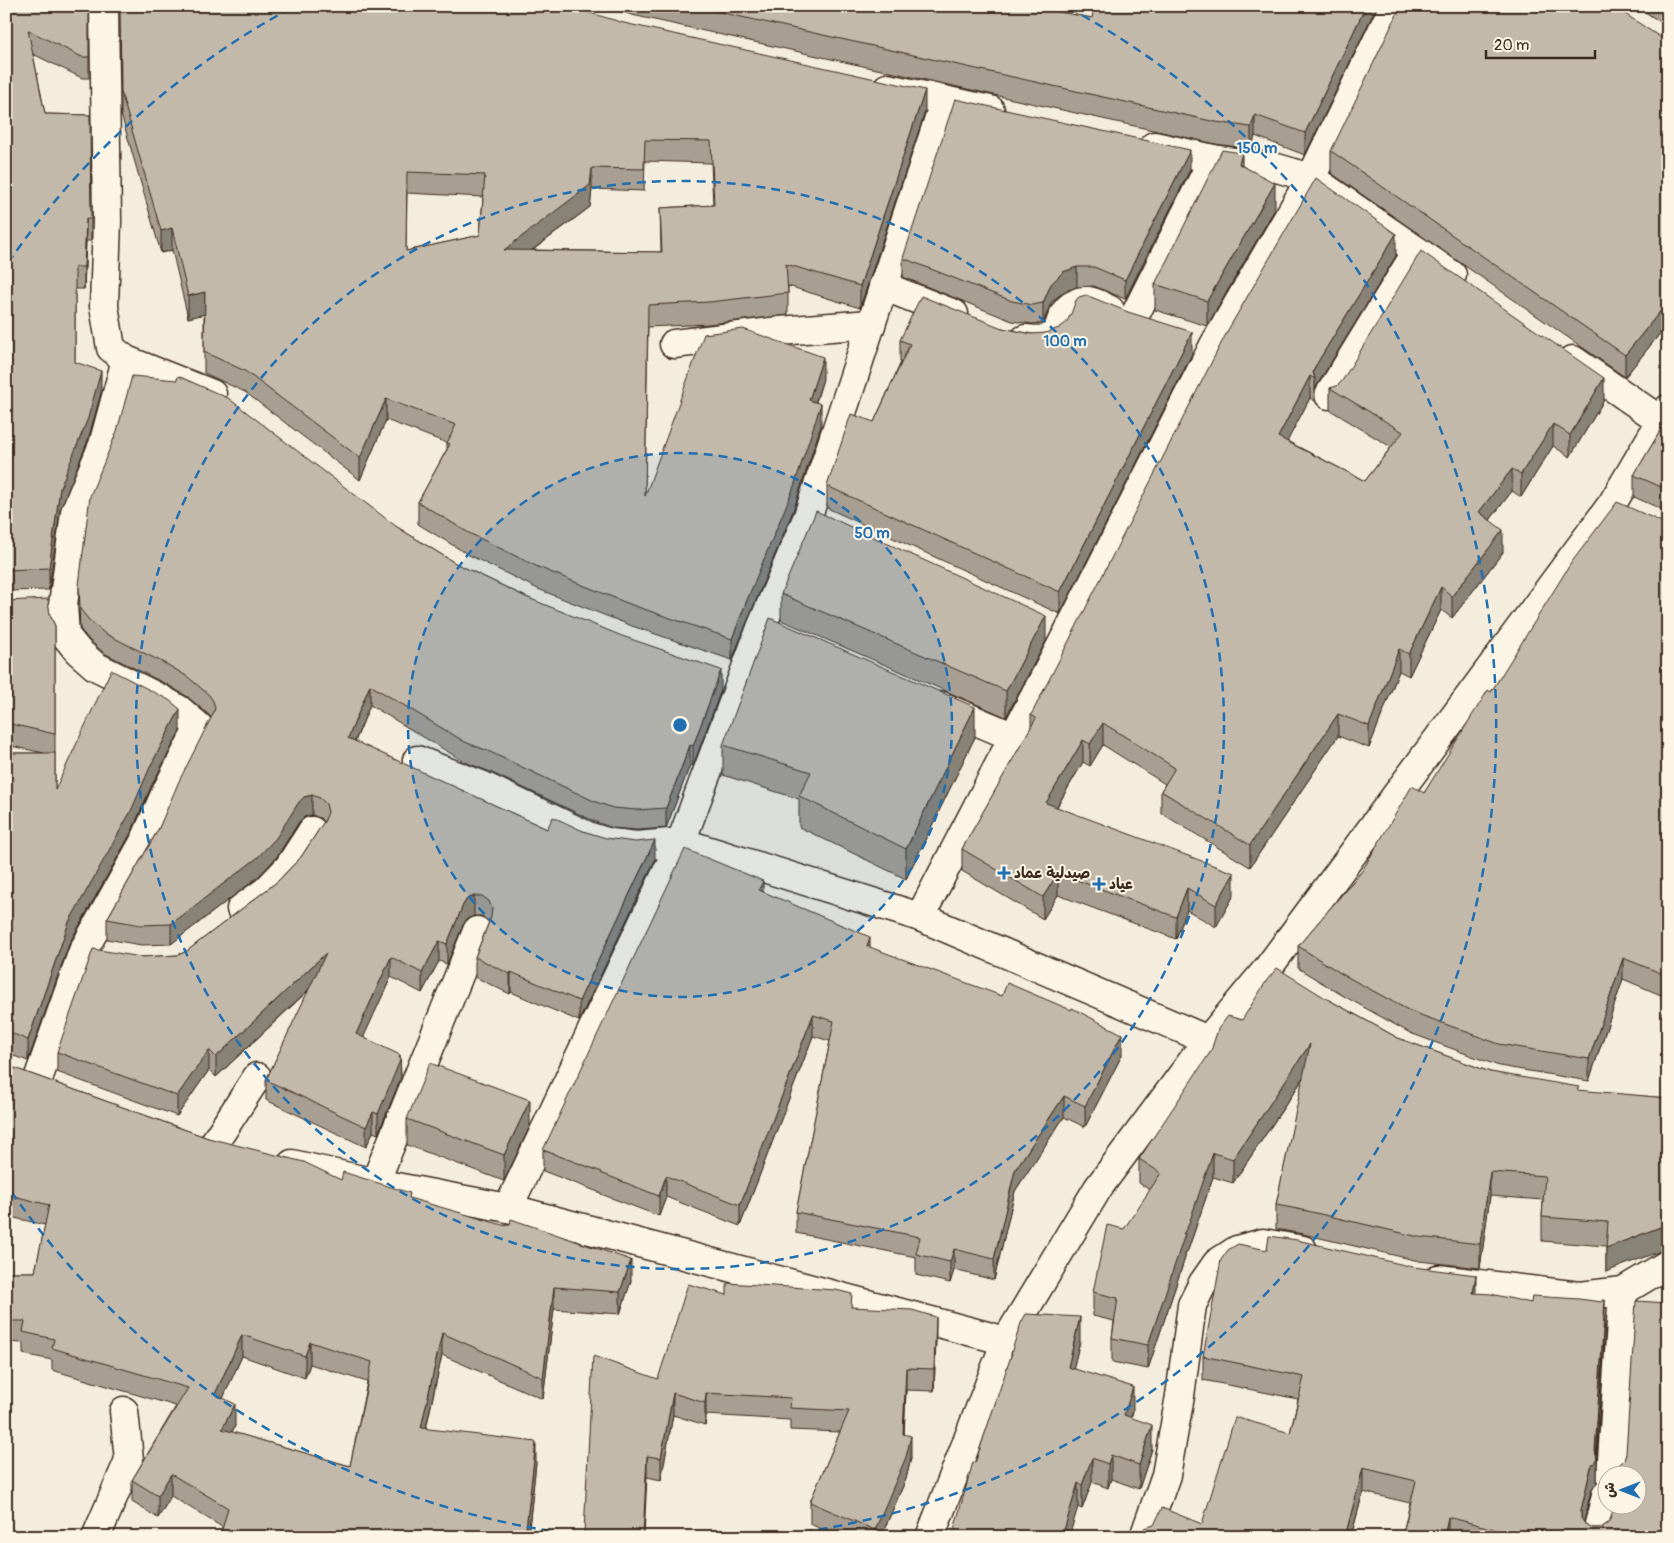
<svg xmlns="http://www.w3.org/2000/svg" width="1674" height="1543" font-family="Pangolin,'Playpen Sans Arabic',sans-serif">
	<rect width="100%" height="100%" fill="#f4eddd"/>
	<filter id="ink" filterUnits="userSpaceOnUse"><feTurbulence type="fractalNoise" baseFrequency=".02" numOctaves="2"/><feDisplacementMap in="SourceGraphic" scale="10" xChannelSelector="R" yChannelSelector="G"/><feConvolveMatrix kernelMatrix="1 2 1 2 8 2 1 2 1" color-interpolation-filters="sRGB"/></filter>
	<g filter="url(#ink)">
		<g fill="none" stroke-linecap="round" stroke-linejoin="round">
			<defs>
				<path id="pedestrian" d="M1311,178l83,-172"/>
				<g id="minor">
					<path d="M887,88l103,22"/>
					<path d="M1154,146l59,13 64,9 34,10 141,97"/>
					<path d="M883,286l71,28"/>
					<path d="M1133,319l80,-160"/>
					<path d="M1025,339c8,1 20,2 27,-3 12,-8 5,-25 25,-33 3,-2 8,-3 11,-2 8,1 16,6 22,9"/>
					<path d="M674,344l105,-13 92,-7"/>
					<path d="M126,360l86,34"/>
					<path d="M1573,360l87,60"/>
					<path d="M1329,395l88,-144"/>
					<path d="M941,706l73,31"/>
					<path d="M417,760l64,25 109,52 20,6 27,3 44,-4 239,75 288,123"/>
					<path d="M241,909l26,-19 21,-22 24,-37"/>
					<path d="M920,917l147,-283 147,-289 97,-167"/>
					<path d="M37,1082l46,-131 62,-111 20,-46 34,-67 -21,-18 -17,-10 -66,-33 -17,-15 -13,-16 -2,-30 12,-93 28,-67 23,-85 -15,-12 -7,-42 3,-85 -3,-215"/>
					<path d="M213,1145l44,-68"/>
					<path d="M292,1164l83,19 133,25 498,133"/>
					<path d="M375,1183l102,-252"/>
					<path d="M508,1208l173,-366 80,-214 47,-112 137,-416"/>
					<path d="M1438,1279l142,17 43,-5 45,-27"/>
					<path d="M1611,1476l12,-185"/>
					<path d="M96,1537l33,-77 -5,-49"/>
					<path d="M1144,1537l22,-62 14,-79 12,-91 11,-22 14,-20 20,-13 26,-7 40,7"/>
					<path d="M1596,1537l10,-42"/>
				</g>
				<path id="tertiary" d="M930,1537l76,-196 92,-153 110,-148 60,-72 344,-464 56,-95"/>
			</defs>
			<!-- pedestrian casing -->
			<use href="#pedestrian" stroke="#3b2a1e" stroke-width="31"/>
			<!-- minor casing -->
			<use href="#minor" stroke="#3b2a1e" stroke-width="31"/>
			<!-- tertiary casing -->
			<use href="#tertiary" stroke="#3b2a1e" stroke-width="31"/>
			<!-- pedestrian -->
			<use href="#pedestrian" stroke="#fcf5e5" stroke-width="28"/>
			<!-- minor -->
			<use href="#minor" stroke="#fcf5e5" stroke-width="28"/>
			<!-- tertiary -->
			<use href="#tertiary" stroke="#fcf5e5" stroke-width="28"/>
		</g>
		<!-- wall -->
		<g fill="#a89f92" stroke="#3b2a1e" fill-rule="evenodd">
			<path d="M6,6h83v72h-7l-49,-24 12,60 45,1 1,126h-5l-2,48h-9v73l26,31 -13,47 -28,70 -11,80 -43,1z"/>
			<path d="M120,6l805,106 -65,196 -72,-22v29l-79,9 -61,3 -3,168 178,-116 -7,23 5,24 -28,85 -46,111 -15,38 -100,-34 -94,-37 -69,-34 -51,-31v-22l29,-53v-6l-61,-23 -26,60 -115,-88 -41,-19v-59l-16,4 -16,-68 -11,3 -40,-139zM645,161l66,2 2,42 -53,3 1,44 -128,-2 57,-43 2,-18 52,2zM407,193l76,4 -3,38 -74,16z"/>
			<path d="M603,6h424l65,12 285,-12 -72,149 -50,-19 -4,13 -35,-5 -584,-129z"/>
			<path d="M1636,6h32v21z"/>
			<path d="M1660,37l8,3v287l-4,5 -2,-1 -37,46 -294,-204v-22z"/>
			<path d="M1242,165l33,44 -68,117 -52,-16v-26z"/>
			<path d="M1190,170l-65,129 -31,-13 -17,1 -14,5 -12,11 -8,20 -11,1 -20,-3 -109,-44v-19z"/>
			<path d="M1396,256l-80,131 -1,3v11l-5,-3 -23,43 78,40 26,-34 -61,-37v-22l274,12 -34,57 -17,-11 -32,51 -9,-6 -22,29 13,32 -51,66 -11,-8 -32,66 -10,-5 -30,77 -31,-12 -88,131 -89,-54v-22l4,-7 -62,-39 -13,21 -7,-4 -26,45 177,88 -18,32 -29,-17 -11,29 -118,-44 -15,24 -81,-48v-22l69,-121v-13z"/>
			<path d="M1002,328l30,6 160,20 -132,260 -233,-106v-22l47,-64 27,-60h-1v-22z"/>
			<path d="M1668,418v94l-34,-15v-22z"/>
			<path d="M1662,522h6v476l-45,-19 -34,102 -90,-15 -89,-33 -68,-38 -44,-27v-22l64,-75 62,-78 67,-101z"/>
			<path d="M397,527l58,36 266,127 -28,76 -3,-1 -24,63 -29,2 -24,-2 -17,-6 -108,-51 -23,-9 -95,-57 -15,37 192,87 36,2 72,29 -76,161 -68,-29 -1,2 -35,-17v-20l14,-35 -7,-6h-8l-7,3 -4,6 -16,39 -8,-3 -17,32 -31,-16 -28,60 37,21 1,20 -23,56 -5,-2 -7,15 -100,-47v-20l43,-90 -93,87 -7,-7 -32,46 -120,-44v-20l84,-95 37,-2 9,-4 91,-70 23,-24 23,-35 -4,-4 -8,-3 -8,2 -5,5 -23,36 -19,20 -86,66 -30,1 -34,-6v-20l52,-91 52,-110 -2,-3 -21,-18 -20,-12 -64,-32 -15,-13 -9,-11 -1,-24v-20z"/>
			<path d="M781,594l265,47 -40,76 -225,-97z"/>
			<path d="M6,601l44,14 5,11v164l125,-59 -29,56 -20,46 -62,111 -41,117 -17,-6h-5v-302h38l-38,-8z"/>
			<path d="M975,737l-69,142 -107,-52v-28l-76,-24v-30z"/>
			<path d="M763,892l107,56 252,107 -37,72 -21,-10 -49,74 -21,89 -40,-10 -4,13 -34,-8v-18l-120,-24v-21l34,-171 -17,-5 -73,190 -74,-29 -7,19 -58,-22v-1l-58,-22v-21z"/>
			<path d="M1327,999l71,39 92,34 89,19 89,7 -62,174v-26l-64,-5v-24l1,-17 -53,-4 -10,72 -61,-7 -116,-27 -27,-5v-24l27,-126 -70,104 -20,-6 -25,73 -3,4v4l-37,111 -36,-7v-24l2,-17 -21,-5v-24l57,-102 -11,-7v-24l103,-139z"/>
			<path d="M6,1065l202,73 133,42 69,19 221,82 -11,33 -66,-5 -11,90 -101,-44 -16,74 110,34 -8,74h-308l2,-10 -51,-31 -13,22 -26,-16v-22l44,-74 -124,-36v-10l-29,-6v-11l-17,-1v-70h29l10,-47 -39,-9zM242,1356l63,22 5,-14 57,18 -17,84 -118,-34 3,-6 -12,-28z"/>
			<path d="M407,1119l123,7 -26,55 -97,-36z"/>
			<path d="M1476,1294l129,30 -8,133v26l-6,8 -7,31 1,2 8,4h8l7,-5 28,-47h-16v-12l4,-4 2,-7 42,84h-266l8,-34 -47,-11 -12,45h-210l61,-13 88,-91 8,-34 -95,-19v-24z"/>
			<path d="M727,1295l125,12 84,31 -2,53 -28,-1 -2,45 7,23 -5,21 -25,58h-41l-30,-13v-22l30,-70 -50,-2v-10l-84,-5 -1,10 -32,-10 -12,65 -14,-3 -64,60 75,-158z"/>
			<path d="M1080,1341l-7,28 60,42 -2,7 21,31 -13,40 -28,-10 -3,9 -16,-6 -10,27 -107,-46 36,-104v-6z"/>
		</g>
		<!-- shaded-wall -->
		<g fill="#888277" stroke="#3b2a1e">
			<path d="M1366,6h11l-72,149v-22z"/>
			<path d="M925,90v22l-65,196v-22z"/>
			<path d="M1255,115v21l-4,13v-22z"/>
			<path d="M1190,150v20l-65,129v-19z"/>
			<path d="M1242,153v26l-3,-15z"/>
			<path d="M592,168v21l-2,18 -86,64v-21z"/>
			<path d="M1275,183v26l-68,117v-25z"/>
			<path d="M86,219v22l-2,48v-22z"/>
			<path d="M172,228v22l-11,3v-22z"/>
			<path d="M1396,234v22l-80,131 -1,3v-11l-2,-7 3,-7z"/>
			<path d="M1077,267v20l-14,5 -12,11 -8,20v-20l8,-19 12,-12z"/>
			<path d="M205,292v22l-17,4v-22z"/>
			<path d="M1668,305v22l-4,5v-21z"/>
			<path d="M1662,309v22l-37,46v-22z"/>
			<path d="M1192,332v22l-132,260v-22z"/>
			<path d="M823,357v22l-14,43v-22z"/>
			<path d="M101,371v22l-13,47 -28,70 -11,80v-22l11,-80z"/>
			<path d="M1310,376v22l-32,61v-22z"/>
			<path d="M1604,378v22l-34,57v-22z"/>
			<path d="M386,399v21l-26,60v-22z"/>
			<path d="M821,404v22l-28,85 -46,111 -15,38v-21z"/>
			<path d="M1553,424v22l-32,51v-23z"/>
			<path d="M1512,469v22l-33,43v-22z"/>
			<path d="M1503,530v22l-51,66v-22z"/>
			<path d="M1441,587v23l-32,66v-22z"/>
			<path d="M1046,616v25l-40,76v-26z"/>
			<path d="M1399,649v22l-30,77v-22z"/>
			<path d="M721,670v20l-28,76v-20z"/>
			<path d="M370,685v20l-22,53v-20z"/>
			<path d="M975,707v30l-69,142v-30z"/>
			<path d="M180,709v22l-29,56 -20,46 -62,111 -41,117v-21l41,-118z"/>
			<path d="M1338,714v22l-88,131v-22z"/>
			<path d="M1103,723v22l-13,21v-22z"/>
			<path d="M1083,740v22l-37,63v-22z"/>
			<path d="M690,745v20l-24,63v-20z"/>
			<path d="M312,795v20l-8,2 -5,5 -23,36 -19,20 -86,66v-20l133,-127z"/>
			<path d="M655,840v20l-76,161v-20z"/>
			<path d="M1058,873v22l-15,24v-22z"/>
			<path d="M1234,873v22l-18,32v-22z"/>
			<path d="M763,881v21l-4,-12z"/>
			<path d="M1187,888v22l-11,29v-22z"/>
			<path d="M474,896v20l-7,3 -4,6 -16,39v-20l16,-39 4,-6z"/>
			<path d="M870,937v20l-3,-11z"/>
			<path d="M439,941v20l-17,32v-20z"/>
			<path d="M326,953v20l-110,104v-20z"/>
			<path d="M391,957v20l-35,77v-20z"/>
			<path d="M1623,958v21l-34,102v-22z"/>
			<path d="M511,972v20l-1,2v-20z"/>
			<path d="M813,1015v21l-73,190v-21z"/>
			<path d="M1122,1034v21l-37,72v-21z"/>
			<path d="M1310,1044v24l-77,115v-24z"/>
			<path d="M209,1050v20l-32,46v-20z"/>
			<path d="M400,1055l1,23 -23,56v-20z"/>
			<path d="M1064,1096v21l-49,74 -21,89v-21l21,-89z"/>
			<path d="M530,1100v26l-26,55v-26z"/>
			<path d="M373,1112v20l-7,15v-20z"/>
			<path d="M1213,1153v24l-25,73 -3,4v4l-37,111v-24l35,-111z"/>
			<path d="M1490,1172v24l-10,72v-24z"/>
			<path d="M666,1176v21l-7,19v-20z"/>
			<path d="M1668,1224v24l-62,24v-24z"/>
			<path d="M954,1249v21l-4,13v-21z"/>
			<path d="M631,1260v21l-11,33v-22z"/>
			<path d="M1476,1275v24l-3,-6z"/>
			<path d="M554,1287v22l-11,90v-21z"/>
			<path d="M1605,1300v24l-9,136 1,-1v24l-6,8 -10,43v-24l14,-59z"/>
			<path d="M936,1317v21l-2,53v-22z"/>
			<path d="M1080,1317v24l-12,50v-24z"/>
			<path d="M442,1333v22l-21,95v-22z"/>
			<path d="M242,1335v21l-27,60v-22z"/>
			<path d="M310,1342v22l-5,14v-22z"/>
			<path d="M906,1368v22l-3,66v-22z"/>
			<path d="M1133,1387v24l-9,28v-24z"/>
			<path d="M673,1393v22l-12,65v-22z"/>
			<path d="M706,1393v22l-1,10v-22z"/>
			<path d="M235,1404v22l-13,24v-21z"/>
			<path d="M1152,1425v24l-13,40v-24z"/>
			<path d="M911,1436v22l-5,21 -25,58h-6v-7z"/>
			<path d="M536,1442v21l-8,74h-3z"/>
			<path d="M1111,1455v24l-3,9v-24z"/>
			<path d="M647,1456v21l-3,60h-1z"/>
			<path d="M1092,1458v24l-10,27v-24z"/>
			<path d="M1363,1468v24l-12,45h-6z"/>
			<path d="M171,1474v22l-13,22v-22z"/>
			<path d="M1078,1483v24l-9,30h-7z"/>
			<path d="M1448,1517v20h-4z"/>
		</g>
		<!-- building -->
		<g fill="#c3b9aa" stroke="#3b2a1e" fill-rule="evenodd">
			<path d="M6,6h83v51h-7l-54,-27 17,84 45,1 1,104h-5l-2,48h-9v95l26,9 -13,47 -28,70 -11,80 -43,2z"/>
			<path d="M120,6h447l57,17 301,67 -65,196 -74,-22 2,29 -79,9 -61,3 -3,191 59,-162 39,-5 80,28 -14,43 12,4 -28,85 -46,111 -15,39 -100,-34 -94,-38 -69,-34 -51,-31 32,-58 -3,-1 9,-18 -70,-26 -26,59 -115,-87 -41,-19 1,-60 -17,4 -16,-68 -11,3 -40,-139zM645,140l66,1 3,64 -54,3 2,44 -158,-2 86,-65 2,-17 52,1zM407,172l78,3 -5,60 -74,16z"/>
			<path d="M692,6h335l65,12 2,-12h272l-61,127 -50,-18 -4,12 -35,-5z"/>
			<path d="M1401,6h212l47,31 8,3v265l-4,6 -2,-2 -37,46 -294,-204z"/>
			<path d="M955,99l235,51 -65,130 -31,-13h-17l-14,5 -12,12 -8,19 -11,2 -20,-4 -109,-43z"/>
			<path d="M1222,150l20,3 -3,11 36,19 -68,118 -52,-17z"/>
			<path d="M1316,178l80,56 -80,131 -3,7 2,7 -5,-3 -32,61 87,44 38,-49 -73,-44 7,-2 5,-5 79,-130 183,127 -34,57 -17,-11 -32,50 -9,-5 -33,43 24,18 -51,66 -11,-9 -32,67 -10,-5 -30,77 -31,-12 -88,131 -89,-54 14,-23 -72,-45 -13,21 -7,-4 -37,63 188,70 -18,32 -29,-17 -11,29 -118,-44 -15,24 -81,-48 74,-131 -5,-3 197,-385z"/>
			<path d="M1086,295l42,17 64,20 -132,260 -233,-106 24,-72 23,8 36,-78 -10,-4 21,-44 81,32 30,6 13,-1 14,-5 7,-5 5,-9 5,-14 3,-3z"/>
			<path d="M132,376l45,4 1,-4 50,22 169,129 58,36 71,34 96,39 99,34 -28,76 -3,-1 -24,63 -29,2 -24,-2 -17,-6 -108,-51 -23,-9 -95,-57 -22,53 199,91 6,-12 30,14 23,7 29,4 20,-2 -76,161 -68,-29 -1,2 -35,-17 16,-40 1,-8 -3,-8 -7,-5h-8l-7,3 -4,6 -16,39 -8,-3 -17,32 -31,-16 -35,77 44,21 -1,3h2l-23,56 -5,-2 -7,15 -100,-47 60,-127 -110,104 -7,-7 -32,46 -120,-44 36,-103 48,8 37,-2 9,-4 91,-70 23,-24 24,-37 3,-8 -2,-8 -6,-6 -8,-3 -8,2 -5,5 -23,36 -19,20 -86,66 -30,1 -34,-6 52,-91 20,-47 34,-67 2,-6 -2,-7 -4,-6 -21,-18 -20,-12 -64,-32 -15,-13 -9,-11 -1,-24 11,-89 27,-65z"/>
			<path d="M1668,418v72l-34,-15z"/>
			<path d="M1617,502l45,20h6v454l-45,-18 -34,101 -90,-15 -89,-33 -68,-37 -44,-28 64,-75 50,-85 12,7 64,-103 3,2 80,-129z"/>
			<path d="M816,511l230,105 -40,75 -225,-97z"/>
			<path d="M48,599l2,16 5,11v108l-49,-11v-122z"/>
			<path d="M770,618l205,89 -69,142 -107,-53 12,-24 -88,-27z"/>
			<path d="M111,670l58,30 11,9 -29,56 -20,46 -62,111 -41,118 -17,-7h-5v-280h49v37z"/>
			<path d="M685,849l78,32 -4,9 111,47 -3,9 135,50 5,-13 64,27 1,-2 50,26 -37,72 -21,-10 -49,74 -21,89 -40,-10 -4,13 -34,-8 4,-17 -124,-25 38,-191 -21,-6 -73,190 -74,-29 -7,20 -58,-23 1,-1 -59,-22z"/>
			<path d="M1277,968l50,31 71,39 92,34 89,15 -2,3 91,8v126l-62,24 2,-26 -66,-5 3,-41 -55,-4 -10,72 -61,-7 -116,-27 -27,-5 34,-161 -77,115 -20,-6 -25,73 -5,8h2l-37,111 -36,-7 6,-40 -25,-6 14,-67 17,4 37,-56 -22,-14 72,-108 7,-22 10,-13 14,4 25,-40z"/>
			<path d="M430,1063l100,37 -26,55 -97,-36z"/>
			<path d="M6,1065l202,73 96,24 37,18 2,-8 67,21 -1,5 97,28 1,-2h3l1,-5 120,41 -11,32 -66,-5 -11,91 -101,-45 -21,95 115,14 -11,95h-305l8,-29 -57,-34 -13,22 -26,-16 56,-92 -136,-40 2,-9 -31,-7 2,-11h-19v-49h29l14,-67 -43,-11zM242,1335l63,21 5,-14 62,20 -22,104 -128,-37 13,-25 -20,-10z"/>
			<path d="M1269,1236l28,4 116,27 63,8 -3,18 18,1 40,9 1,-7 47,3 23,3v-2h3l-10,151 2,8 -6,8 -10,43v8l4,6 8,4h8l7,-5 3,-6 3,-11h22v-30h-15l-1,-12 4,-4 2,-7 10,-152 32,2v234h-168l2,-6 -54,-14 -4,20h-42l14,-56 -53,-13 -18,69h-204l3,-9 10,-3 8,-17 40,16 33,-107 55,16 14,-56 -101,-21 18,-96 7,-10 10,-6 29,6z"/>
			<path d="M727,1283l109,7 16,4 -1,13 61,3 24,7 -2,52 -28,-1 -3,66 8,2 -5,21 -31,73 -65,-28 39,-91 -59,-3 1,-10 -85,-5 -1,10 -32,-10 -12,65 -14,-2 -4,81h-60l1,-5 9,-176 65,23 30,-95 39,11z"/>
			<path d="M1026,1314l54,3 -12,50 65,20 -9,28 28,10 -13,40 -28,-10 -3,9 -16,-6 -10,27 -4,-2 -16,54h-110l21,-75 2,1 37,-110h-1l10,-30z"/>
		</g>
	</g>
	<!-- distance rings -->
	<circle cx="680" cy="725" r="272" fill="#1f6fb2" fill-opacity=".12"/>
	<g fill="none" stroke="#1f6fb2" stroke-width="2.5" stroke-dasharray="9 6">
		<circle cx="680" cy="725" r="272"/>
		<circle cx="680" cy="725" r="544"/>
		<path d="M595 1537A816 816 0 0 1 8 1187M8 263A816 816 0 0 1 291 8M1069 8A816 816 0 0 1 765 1537"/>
	</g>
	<!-- markers -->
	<g fill="#1f6fb2" stroke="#fcf5e5" stroke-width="2">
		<path d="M1001.5 865.5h5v5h5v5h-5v5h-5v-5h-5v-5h5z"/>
		<path d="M1096.5 876.5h5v5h5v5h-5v5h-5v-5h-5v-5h5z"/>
	</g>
	<g text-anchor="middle" stroke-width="4" stroke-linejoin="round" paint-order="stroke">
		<!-- poi labels -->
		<g font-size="15" font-weight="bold" fill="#3b2a1e" stroke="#fcf5e5" text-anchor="start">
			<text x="1014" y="878">صيدلية عماد</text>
			<text x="1109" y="889">عياد</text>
		</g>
	</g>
	<circle cx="680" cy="725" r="8" fill="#1f6fb2" stroke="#fcf5e5" stroke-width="2.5"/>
	<g font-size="15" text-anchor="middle" font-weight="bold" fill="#1f6fb2" stroke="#fcf5e5" stroke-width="4" stroke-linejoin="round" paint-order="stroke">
		<text x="1257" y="153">150 m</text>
		<text x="1065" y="346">100 m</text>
		<text x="872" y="538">50 m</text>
	</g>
	<!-- margin -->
	<rect width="1674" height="1543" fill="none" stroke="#fcf5e5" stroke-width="25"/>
	<rect x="12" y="12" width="1649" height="1518" fill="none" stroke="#3b2a1e" stroke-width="2" filter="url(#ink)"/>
	<!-- north arrow -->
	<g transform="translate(1622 1490) rotate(270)"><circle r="24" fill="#fcf5e5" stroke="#afa495"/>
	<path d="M0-4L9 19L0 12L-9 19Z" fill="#1f6fb2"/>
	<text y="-8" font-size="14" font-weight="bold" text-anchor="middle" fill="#3b2a1e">ش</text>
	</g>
	<!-- scale -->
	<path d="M1486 50v8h109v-8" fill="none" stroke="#3b2a1e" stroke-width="2.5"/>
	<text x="1494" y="50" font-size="15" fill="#3b2a1e" stroke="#fcf5e5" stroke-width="4" paint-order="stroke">20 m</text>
</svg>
